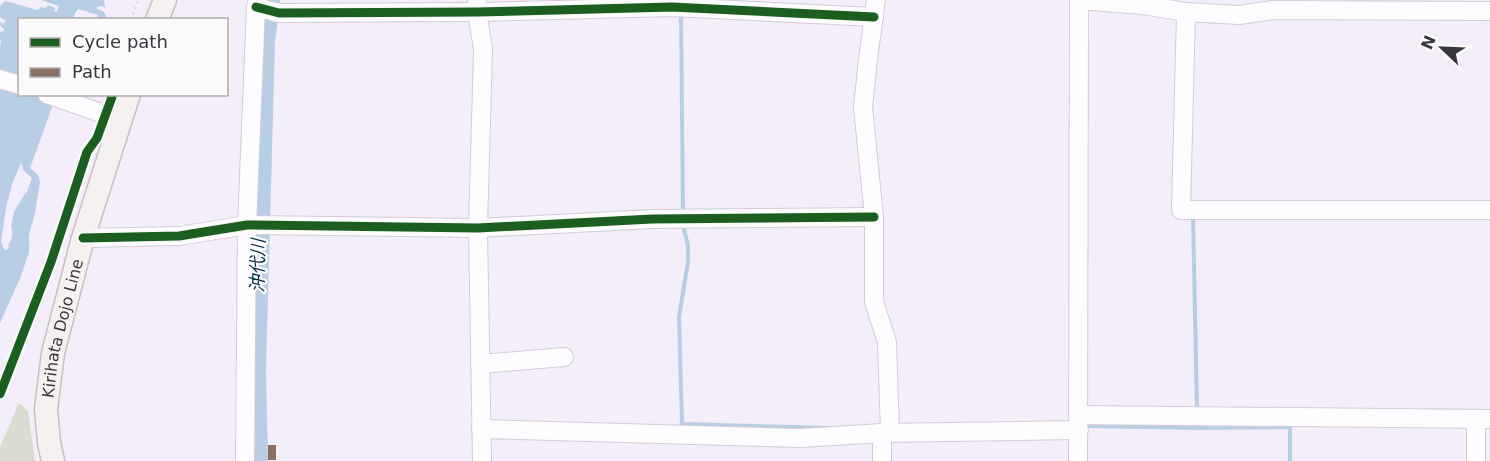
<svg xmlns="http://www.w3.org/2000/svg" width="1490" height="461" font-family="'DejaVu Sans','Noto Sans JP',sans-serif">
	<rect width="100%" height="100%" fill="#f3eef9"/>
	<!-- green -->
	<path fill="#d9ddd1" d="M19,403l9,8 7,50h-35v-14z"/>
	<!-- water -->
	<path fill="#b8cee4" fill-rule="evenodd" d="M41,0h63l1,8 -3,-2 -6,2c6,3 11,4 10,11h-10l2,-4 -20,-6 -3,4 -1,4 10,2 -64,1v74l38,1 -7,15 -21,58 8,7 2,7 -5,31 -6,22v17l-8,24 -21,47v-272l1,-11 -1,-1v-7l4,-1v-2l-4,-3v-4l4,2 2,-3 -6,-4v-11l5,-5 33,9 2,-3 6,1 2,-3 7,3 -1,3 3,1 2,-6zM21,163l3,8 8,7 -5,14 -3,3 -10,17 -3,15c3,6 0,13 -3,19l1,1 -3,4 -3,-4 -2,-5 5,-34 6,-24z"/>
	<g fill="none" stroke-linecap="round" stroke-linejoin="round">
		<!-- stream -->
		<g stroke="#b8cee4" stroke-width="4">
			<path d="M681,12l2,202"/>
			<path d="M1193,216l4,194"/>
			<path d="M683,225l5,21v16l-9,55 3,107 146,4"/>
			<path d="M1084,426l113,2 93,-1v34"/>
		</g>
		<!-- river -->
		<path stroke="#b8cee4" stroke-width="22" d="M257,461l-2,-91 9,-329 5,-41"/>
		<defs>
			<g id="minor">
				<path d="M876,0l-8,59 -5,48 11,110v85l13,40 3,91"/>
				<path d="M1079,0l64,5 43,7 53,3 34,-5 217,1"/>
				<path d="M477,2v10l6,37 -5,179 4,233"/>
				<path d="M256,7l23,6 198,-1 195,-5 202,10"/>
				<path d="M1186,12l-5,198h309"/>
				<path d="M0,79l20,6"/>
				<path d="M47,94l74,26"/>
				<path d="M83,238l96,-2 68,-11 231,3 174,-9 222,-2"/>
				<path d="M480,364l84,-7"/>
				<path d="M1079,415l411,4"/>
				<path d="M481,429l319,9 82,-5 197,-3"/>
				<path d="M245,461l2,-236 9,-218 2,-7"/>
				<path d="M882,461v-28"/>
				<path d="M1078,461l1,-461"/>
				<path d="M1476,461v-42"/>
			</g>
			<g id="major">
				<path d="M157,20l8,-20"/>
				<path id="s1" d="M53,461l-4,-18 -3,-34 7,-56 30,-115 46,-144"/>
			</g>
		</defs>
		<!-- minor casing -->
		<use href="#minor" stroke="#d1ccd6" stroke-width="20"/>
		<!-- major casing -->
		<use href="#major" stroke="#c8bfc0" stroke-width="25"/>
		<!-- path -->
		<g stroke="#d2d0d4" stroke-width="2" stroke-dasharray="1.5 4.5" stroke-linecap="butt">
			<path d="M131,20l7,-20"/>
			<path d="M0,394l51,-132 36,-110 8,-11"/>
		</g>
		<!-- minor -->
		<use href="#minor" stroke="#fdfcfe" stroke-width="18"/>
		<!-- major -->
		<use href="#major" stroke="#f6f1f1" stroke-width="22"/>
		<!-- quiet -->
		<path stroke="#8d6e63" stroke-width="8" stroke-dasharray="15 8" stroke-linecap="butt" d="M272,445v16"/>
		<defs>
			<g id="cycleway">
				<path d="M256,7l23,6 198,-1 195,-5 202,10"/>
				<path d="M83,238l96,-2 68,-11 231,3 174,-9 222,-2"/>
				<path d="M0,394l51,-132 36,-110 10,-14 15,-41 -2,-3"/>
			</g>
		</defs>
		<!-- cycleway casing -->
		<use href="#cycleway" stroke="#fbfbfb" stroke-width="13"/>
		<!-- cycleway -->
		<use href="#cycleway" stroke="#1b5e20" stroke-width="9"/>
	</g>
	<g text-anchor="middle" stroke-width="4.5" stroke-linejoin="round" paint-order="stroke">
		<!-- street labels -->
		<g font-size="16" fill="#39353e" stroke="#fbfbfb">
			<text dy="6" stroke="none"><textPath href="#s1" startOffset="135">Kirihata Dojo Line</textPath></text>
		</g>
		<!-- water labels -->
		<g font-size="18" font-style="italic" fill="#06314c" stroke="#fbfbfb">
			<text transform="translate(258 266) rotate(-89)" y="6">沖代川</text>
		</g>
	</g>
	<!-- legend -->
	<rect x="18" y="18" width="210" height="78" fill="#fbfbfb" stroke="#adacaf" stroke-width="1.5"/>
	<rect x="30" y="38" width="30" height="9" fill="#1b5e20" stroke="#adacaf" stroke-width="1.5"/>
	<text x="72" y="48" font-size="18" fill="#39353e">Cycle path</text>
	<rect x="30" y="68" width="30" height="9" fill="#8d6e63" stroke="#adacaf" stroke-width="1.5"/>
	<text x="72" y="78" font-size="18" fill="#39353e">Path</text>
	<!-- north arrow -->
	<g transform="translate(1442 48) rotate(293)" stroke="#fbfbfb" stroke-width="4.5" paint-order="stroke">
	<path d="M0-4.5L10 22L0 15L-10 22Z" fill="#39353e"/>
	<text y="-9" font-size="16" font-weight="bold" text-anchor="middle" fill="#39353e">N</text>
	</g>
</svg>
